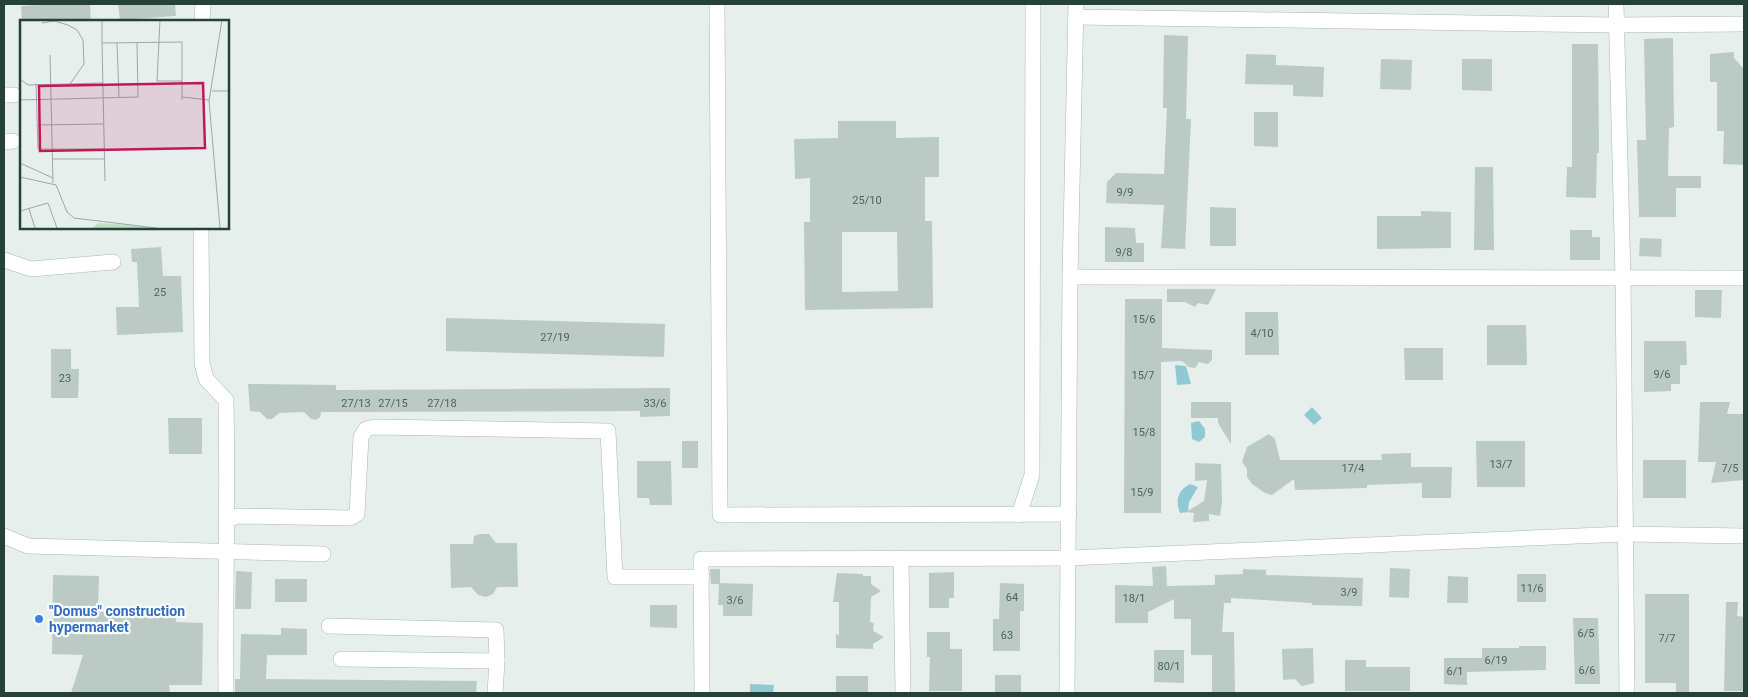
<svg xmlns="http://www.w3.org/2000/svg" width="1748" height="697" font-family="Roboto,sans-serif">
	<rect width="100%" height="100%" fill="#e6efeb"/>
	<!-- water -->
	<g fill="#8ec9d4">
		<path d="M1175,365l11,1 5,18 -14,1z"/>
		<path d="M1312,407l10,11 -8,7 -10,-10z"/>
		<path d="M1199,421l6,8v8l-6,5 -7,-3 -1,-16z"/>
		<path d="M1190,484l8,3 -9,15 -1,10 -8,1c-5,-13 -2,-23 10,-29z"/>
		<path d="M750,684l24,1 -1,8h-23z"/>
	</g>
	<!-- building -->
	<g fill="#bbcac4" fill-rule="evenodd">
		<path d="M54,4h36l1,17h-69l-1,-15z"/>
		<path d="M118,4h57l1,12 -56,4z"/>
		<path d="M1164,35l24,1 -2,83h5l-6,130 -24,-1 3,-43 -58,-2 1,-21 9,-9 48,1 3,-66h-4z"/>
		<path d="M1673,38l1,89 -5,1 -1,48h33v12h-25v29h-37l-2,-77h9l-2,-101z"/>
		<path d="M1572,44h26l1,109h-2l-1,45 -30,-1 1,-30h5z"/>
		<path d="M1734,52v6l10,11v96l-21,-1 1,-33h-7v-49h-7v-28z"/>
		<path d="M1246,54l30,1v10l48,2 -1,30 -30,-1v-11l-48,-1z"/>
		<path d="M1381,59l31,1 -1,30 -31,-1z"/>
		<path d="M1462,59h30v32l-30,-1z"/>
		<path d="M1254,112h24v35l-24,-1z"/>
		<path d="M838,121h58v17l43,-1v40h-14v44h7l1,87 -128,2 -1,-88h6v-44l-15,1 -1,-40 44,-1zM842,232h55l1,59 -56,1z"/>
		<path d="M1475,167h18l1,83h-20z"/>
		<path d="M1210,207l26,1v38h-26z"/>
		<path d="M1421,211l30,1v36l-74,1v-33h44z"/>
		<path d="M1105,227l30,1 1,15h8v19h-39z"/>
		<path d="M1570,230h22v7h8v23h-30z"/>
		<path d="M1640,238l22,1 -1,18 -22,-1z"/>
		<path d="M161,247l2,29h18l2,56 -66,3 -1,-28h23l-2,-45h-5l-1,-13z"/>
		<path d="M1167,289h49l-8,16 -10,-2 -3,4 -10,-5h-18z"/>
		<path d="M1695,290h27l-1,28 -26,-1z"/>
		<path d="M1125,299h37v49l50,2v10l-4,4 -9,-2 -4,6 -6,-1 -7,-6 -21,1v151h-37z"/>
		<path d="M1245,312h33l1,43h-34z"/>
		<path d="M446,318l219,6 -1,33 -218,-6z"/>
		<path d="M1487,325h39l1,40h-40z"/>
		<path d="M1644,341h42l1,24h-7v19h-9v7l-27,1z"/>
		<path d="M1404,348h39v32h-38z"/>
		<path d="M51,349h20v20h8l-1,29h-27z"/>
		<path d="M248,384l88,1v5l334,-2v28l-30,1v-6l-319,1 -1,5 -4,3 -5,-1 -7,-7 -25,1 -7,6h-5l-7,-7 -10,-1z"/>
		<path d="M1191,402h40v42l-13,-21v-5h-27z"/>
		<path d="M1700,402h30l-3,12h17v66l-33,3 5,-21h-18z"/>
		<path d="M168,418h34v36h-33z"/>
		<path d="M1269,434l6,5 5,21h102l-1,-6 30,-1v14h41l-1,31h-29v-15l-55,2v3l-72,2 -1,-11 -22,16 -7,-2 -13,-9 -5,-7v-8l-5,-7 5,-15z"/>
		<rect x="682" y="441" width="16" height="27"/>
		<path d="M1476,441h49v46h-48z"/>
		<rect x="1643" y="460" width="43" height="38"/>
		<path d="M637,461h34l1,44h-22l-1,-7h-12z"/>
		<path d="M1195,463l26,1 1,37 -2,15 -11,-2v7l-16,1 1,-9 -8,-1 18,-11 3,-21 -12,1z"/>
		<path d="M480,534h9l7,9h21l1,44h-21l-4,7 -7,3 -8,-2 -7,-8 -20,1 -1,-44h23l1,-8z"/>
		<path d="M1166,566l1,20 48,-1v-10l28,-1v-5l23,1v5l97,3 -1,28 -50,-1v-2l-81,-5v5h-7l-2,29h12l1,61h-23v-38h-21v-36h-17v-20l-26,13v11h-33v-38l38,1 -1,-19z"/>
		<path d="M1390,568l20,1 -1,29 -20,-1z"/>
		<path d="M710,569h10v14l33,1 -1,32h-29v-11h-5l1,-21h-8z"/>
		<path d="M236,571l16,1 -1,37h-16z"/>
		<path d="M954,572v26h-5v10h-20v-35z"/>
		<path d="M837,573l26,1v2h8v8l10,7 -10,6 -1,25 4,1 -1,8 11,6 -11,7v5l-37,-1v-14l3,1v-33h-6z"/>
		<rect x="1517" y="574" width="29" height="28"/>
		<path d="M53,575l46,1 -1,36 77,-2 1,12 27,1 -1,62h-33l1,8h-99l12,-38 -31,-1z"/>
		<path d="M1448,576l20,1v26h-21z"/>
		<rect x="275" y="579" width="32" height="23"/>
		<path d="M1000,583l24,1v27h-4v40h-27v-32h6z"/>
		<path d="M1645,594h44v99h-13v-10h-31z"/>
		<path d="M1726,602h12l-1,14 7,1v74h-20z"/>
		<path d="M650,605h27v23l-27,-1z"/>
		<path d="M1573,618h25l2,66h-25z"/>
		<path d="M281,628l26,1v26h-40l-1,24 211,2 -1,12h-241v-14h5l1,-45 40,1z"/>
		<path d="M927,632h23v17h12v42h-33l1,-34h-3z"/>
		<path d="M1519,646h27v24l-79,2v13l-23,-1v-26h38v-10h37z"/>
		<path d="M1313,648l1,35 -12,3 -7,-7 -12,1 -1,-31z"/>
		<path d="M1154,650h30v33l-30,-1z"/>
		<path d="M1345,660h21v7h44v24h-65z"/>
		<rect x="995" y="675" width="26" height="18"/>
		<rect x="836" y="676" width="32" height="17"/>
	</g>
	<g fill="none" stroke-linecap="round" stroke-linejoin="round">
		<defs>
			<g id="minor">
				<path d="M717,4l3,511 349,-1"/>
				<path d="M1616,4l7,273 4,416"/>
				<path d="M1076,17l540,8 128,-1"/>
				<path d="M202,21l1,-17"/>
				<path d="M4,95h10"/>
				<path d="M4,142l9,-1"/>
				<path d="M201,228l1,135 4,16 20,21c2,98 -1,195 0,293"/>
				<path d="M4,260l27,9 82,-7"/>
				<path d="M1070,277l674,1"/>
				<path d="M1019,515l13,-40 1,-471"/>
				<path d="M228,520l9,-4 113,2 7,-4 4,-77 5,-8 9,-2 233,4 7,146h87"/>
				<path d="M4,536l24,10 295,8"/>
				<path d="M901,559l2,134"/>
				<path d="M329,626l167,4 1,31 -2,32"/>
				<path d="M341,659l156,2"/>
				<path d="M702,693l-1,-134 368,-1 556,-24 119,2"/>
				<path d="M1067,693l3,-416 6,-273"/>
			</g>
		</defs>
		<!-- minor casing -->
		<use href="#minor" stroke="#a8b8b2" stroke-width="16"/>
		<!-- minor -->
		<use href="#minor" stroke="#fff" stroke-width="15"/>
	</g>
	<!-- markers -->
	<circle fill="#3f7fe0" stroke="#f7fbf9" stroke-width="2" cx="39" cy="619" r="5"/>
	<g text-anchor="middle" stroke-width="4.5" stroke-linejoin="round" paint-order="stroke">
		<!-- number labels -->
		<g font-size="11" fill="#4a645c">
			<text x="1125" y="196">9/9</text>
			<text x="867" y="204">25/10</text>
			<text x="1124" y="256">9/8</text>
			<text x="160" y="296">25</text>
			<text x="1144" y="323">15/6</text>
			<text x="1262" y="337">4/10</text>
			<text x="555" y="341">27/19</text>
			<text x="1662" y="378">9/6</text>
			<text x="1143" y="379">15/7</text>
			<text x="65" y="382">23</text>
			<text x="356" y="407">27/13</text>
			<text x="393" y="407">27/15</text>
			<text x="442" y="407">27/18</text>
			<text x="655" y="407">33/6</text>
			<text x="1144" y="436">15/8</text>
			<text x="1501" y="468">13/7</text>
			<text x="1353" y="472">17/4</text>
			<text x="1730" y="472">7/5</text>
			<text x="1142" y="496">15/9</text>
			<text x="1532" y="592">11/6</text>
			<text x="1349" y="596">3/9</text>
			<text x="1012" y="601">64</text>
			<text x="1134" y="602">18/1</text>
			<text x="735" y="604">3/6</text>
			<text x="1586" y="637">6/5</text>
			<text x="1007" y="639">63</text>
			<text x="1667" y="642">7/7</text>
			<text x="1496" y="664">6/19</text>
			<text x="1169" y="670">80/1</text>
			<text x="1587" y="674">6/6</text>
			<text x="1455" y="675">6/1</text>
		</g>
		<!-- shop labels -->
		<g font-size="14" font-weight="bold" fill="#366cbe" stroke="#f7fbf9" text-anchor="start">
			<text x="49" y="616">"Domus" construction<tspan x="49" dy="16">hypermarket</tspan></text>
		</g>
	</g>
	<!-- overview -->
	<g transform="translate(20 20)">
		<rect width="209" height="209" fill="#e6efeb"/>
		<path d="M78,203l33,2 19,3h-57z" fill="#bfe0c8"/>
		<path fill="none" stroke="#98aaa4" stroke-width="1" d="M82,0v23l80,-1v58M140,0l-3,61h25M22,3l12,-2 14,4 9,5 6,10 1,24 -14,20M82,23l3,138M97,23l2,54M30,35l3,128M0,59l8,6 75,-2M16,64l2,65h65M192,71h17M162,77l27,3M0,80l118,-3 -1,-54M17,105l66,-1M33,139h51M0,143l33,15M0,157l36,8 11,27 7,6 82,10M9,189l6,19M0,191l28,-8 9,25M200,208l-11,-127 13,-81"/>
		<path fill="#c2185b" fill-opacity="0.15" stroke="#c2185b" stroke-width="2.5" d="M183,63l2,65 -165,3 -1,-65z"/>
		<rect width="209" height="209" fill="none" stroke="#24423a" stroke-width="2.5"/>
	</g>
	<!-- border -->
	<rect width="1748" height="697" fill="none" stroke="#24423a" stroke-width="10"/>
</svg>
